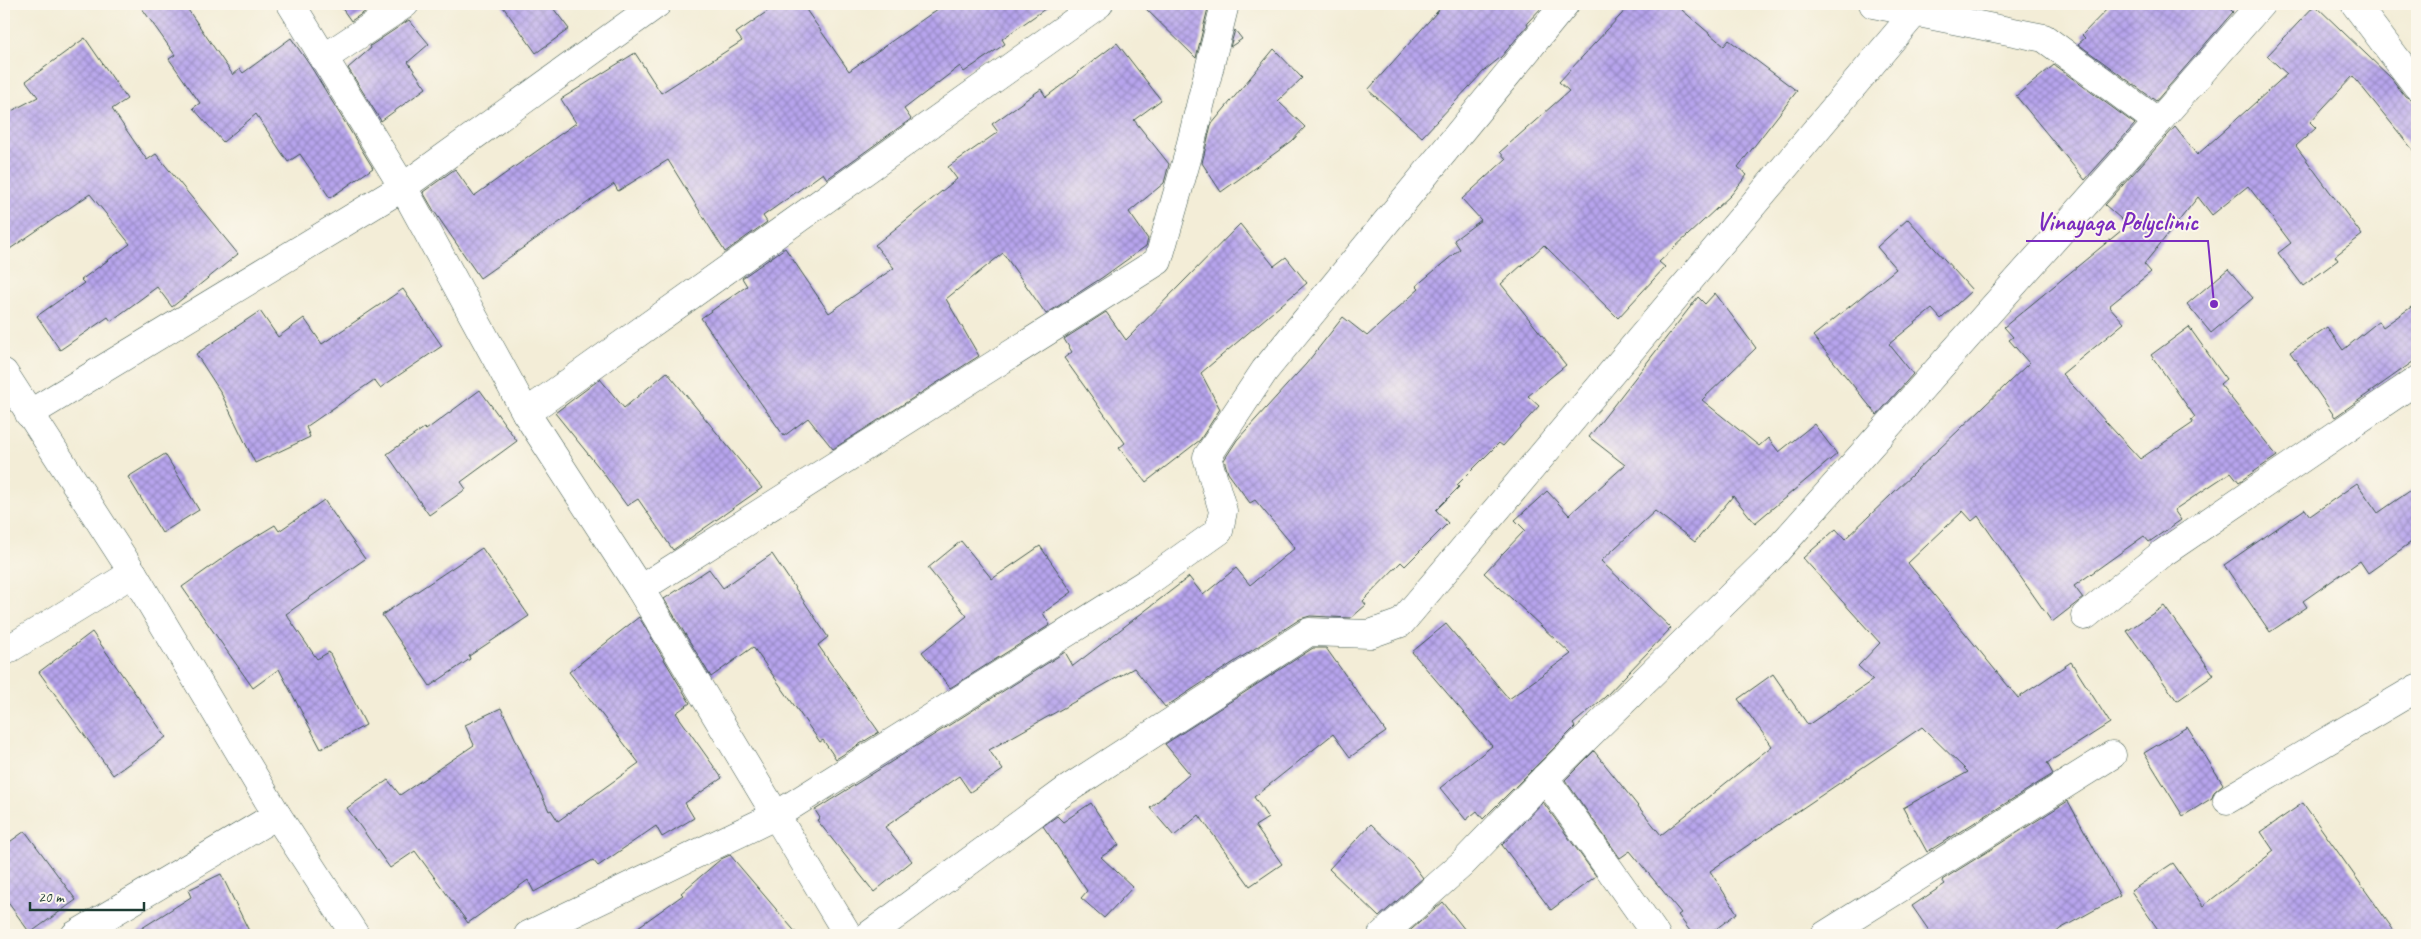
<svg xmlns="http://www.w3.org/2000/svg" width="2421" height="939" font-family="Caveat,sans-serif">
	<defs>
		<pattern id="building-cross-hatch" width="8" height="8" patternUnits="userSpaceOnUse" patternTransform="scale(1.25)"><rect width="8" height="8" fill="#b7a4ed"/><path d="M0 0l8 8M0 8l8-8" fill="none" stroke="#9487c1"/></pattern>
	</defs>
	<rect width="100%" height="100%" fill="#fbf7ec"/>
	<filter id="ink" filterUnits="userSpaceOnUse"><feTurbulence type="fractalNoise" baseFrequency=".02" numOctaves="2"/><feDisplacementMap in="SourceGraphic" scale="10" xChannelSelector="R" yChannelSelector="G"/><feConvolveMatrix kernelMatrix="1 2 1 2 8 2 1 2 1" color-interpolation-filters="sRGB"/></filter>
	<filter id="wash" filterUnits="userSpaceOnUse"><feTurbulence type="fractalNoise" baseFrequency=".0096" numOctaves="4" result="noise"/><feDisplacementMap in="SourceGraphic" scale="20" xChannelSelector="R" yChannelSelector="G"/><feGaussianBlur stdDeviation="1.12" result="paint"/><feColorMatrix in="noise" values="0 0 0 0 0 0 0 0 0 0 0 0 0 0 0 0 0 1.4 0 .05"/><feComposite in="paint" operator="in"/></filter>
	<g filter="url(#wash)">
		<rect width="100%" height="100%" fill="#f3edd7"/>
		<g id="blocks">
			<!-- building -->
			<g fill="url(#building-cross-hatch)">
				<path d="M139,4h45l49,71 7,-6 3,4 48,-35 20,29 62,101 -43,30 -30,-44 -12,8 -32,-48 -33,28 -30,-34 7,-5 -31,-44 6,-4z"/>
				<path d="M339,4h38l-26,17z"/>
				<path d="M501,4h49l19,25 -33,24z"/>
				<path d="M778,4h24l47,67 96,-67h107l-50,35 3,5 -41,28 -4,-6 -56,43 7,10 -84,60 -4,-6 -60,43 4,6 -42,30 -57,-92 -50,31 -4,-7 -134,94 -46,-67 -11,-19 32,-23 19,27 102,-73 -15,-24 74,-46 26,40 81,-52 -6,-8z"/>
				<path d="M1141,4h68l-13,54z"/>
				<path d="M1444,4h101l-18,19 1,2 -27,32 -16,13 -63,67 -54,-47z"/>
				<path d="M1631,4h44l49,42 5,-6 68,51 -59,76 9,8 -16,20 -72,67 6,5 -47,51 -74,-73 -43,39 65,81 -38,31 11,10 -36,40 -4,-3 -42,42 2,2 -23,23 12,13 -43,43 -4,-4 -38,39 3,4 -15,13 -41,-2 -10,3 -135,88 -31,-39 -145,82 14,20 -33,22 -11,-16 -74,51 27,34 -38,31 -57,-72 3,-2 -5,-8 250,-158 8,14 116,-89 14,18 33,-27 14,17 45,-37 -40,-48 -5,3 -22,-30 -4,-13 13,-20 69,-76 37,-47 24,19 52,-47 -3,-3 44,-37 -6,-9 27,-20 -19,-21 44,-40 -6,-7 69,-61 -10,-9z"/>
				<path d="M2112,4h113l8,8 -77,89 -78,-57 7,-6 -3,-3z"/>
				<path d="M2315,5l77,74 13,17 12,7v52l-64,-79 -43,46 6,6 -20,18 66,89 -27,21 3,4 -35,26 -25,-33 13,-10 -43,-57 -36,29 -14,-18 -54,67 7,8 -42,34 15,17 -62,51 78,85 53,-36 -2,-3 4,-3 -44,-62 38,-28 37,52 -6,5 57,72 -38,26 -8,-10 -57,38 7,10 -32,22 -5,-6 -70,50 9,12 -31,24 -74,-106 -6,5 -9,-10 -55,52 110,135 53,-36 39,61 -63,40 6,11 -126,78 -24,-44 65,-36 -46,-45 -212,144 27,42 -29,22h-15l-15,-20 3,-2 -51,-62 -10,7 -55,-78 29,-29 67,84 111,-89 -34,-47 35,-25 35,51 65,-45 -15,-14 22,-23 -77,-85 33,-29 9,10 184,-176 -20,-23 4,-3 -9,-10 124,-102 -23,-20 70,-78 22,28 90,-81 -20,-18z"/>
				<path d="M409,20l20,24 -21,18 18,26 -45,33 -33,-53 23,-20 -1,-2z"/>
				<path d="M1235,30l7,9 -12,8z"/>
				<path d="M85,38l42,61 -15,10 35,51 9,-6 82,100 -66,53 -15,-20 -46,34 -3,-4 -48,33 -23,-34 47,-33 -3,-3 49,-36 -40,-50 -86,59v-138l34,-18 -12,-16z"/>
				<path d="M1117,43l44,57 -27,20 35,44 -5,19 -35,29 19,27 -2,7 -43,31 -57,37 -43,-61 -57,46 33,57 -146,93 -25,-31 -24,18 -83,-118 46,-32 -5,-8 43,-30 44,65 65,-45 -19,-23 82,-66 -9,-12 50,-35 -6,-8 49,-35 5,8z"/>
				<path d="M1274,49l28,29 -24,23 27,26 -13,14 -71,51 -19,-29 9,-38z"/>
				<path d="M2054,65l81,59 -50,56 -69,-84z"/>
				<path d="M1908,219l64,71 -31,29 -9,-10 -43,35 24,30 -36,41 -64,-79 83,-67 -19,-22z"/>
				<path d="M1240,224l34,42 12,-9 21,26 -106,90 19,36 -20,31 -54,42 -27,-34 6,-5 -61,-85 8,-6 -8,-13 42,-27 20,28z"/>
				<path d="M2228,269l25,29 -42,35 -24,-29z"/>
				<path d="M403,289l39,57 -62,42 -6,-8 -68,47 4,10 -55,26 -35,-72 -24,-37 64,-43 18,26 26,-19 18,26z"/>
				<path d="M1715,293l41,55 -54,52 57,46 9,-8 11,14 35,-28 23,30 -82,69 -22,-27 -38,46 -40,-31 -54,50 70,67 -66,69 -32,27 2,3 -92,92 -6,-8 -11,9 -26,-32 52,-42 -80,-94 34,-28 63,75 62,-45 -87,-81 41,-43 -10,-10 32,-29 22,24 56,-50 -36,-28 109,-140 7,7z"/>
				<path d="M2417,303v56l-82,58 -45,-65 37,-25 16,23 36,-29 4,6z"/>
				<path d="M667,372l95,116 -89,62 -35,-51 -11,7 -26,-36 -46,-57 45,-34 24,29z"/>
				<path d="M480,390l37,51 -56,41 5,7 -37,26 -42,-61 37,-26 2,2z"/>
				<path d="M165,454l34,56 -37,23 -34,-56z"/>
				<path d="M2357,483l21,30 39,-27v52l-49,35 -8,-12 -57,40 4,6 -37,25 -46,-67 81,-56 5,7z"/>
				<path d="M324,500l41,59 -79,55 31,45 12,-7 37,73 -45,24 -42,-80 -26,19 -71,-101 55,-39 38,-23 4,6z"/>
				<path d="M961,541l31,38 48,-33 32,46 -29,21 7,12 -100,63 -28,-36 45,-36 -39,-48z"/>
				<path d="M482,548l47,68 -60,40 1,3 -40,27 -48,-71z"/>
				<path d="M772,554l56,83 -10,8 61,87 -43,27 -13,-19 -3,2 -67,-95 -42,30 -47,-78 45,-30 14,19z"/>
				<path d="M2164,606l50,69 -37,26 -50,-70z"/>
				<path d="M639,617l51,86 -14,10 46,65 -37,25 9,15 -32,19 -6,-11 -58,40 -5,-6 -59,32 -6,-12 -60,43 -53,-72 -25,17 -43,-60 41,-28 12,15 74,-50 -9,-20 36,-17 48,103 2,-1 7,11 81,-58 -70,-91z"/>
				<path d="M92,632l74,105 -53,38 -74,-103z"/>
				<path d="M1313,648h13l60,84 -36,25 -17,-23 -79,63 14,21 -13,8 27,38 -32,22 -51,-71 -25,21 -24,-28 40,-34 -25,-30z"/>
				<path d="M2187,727l36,57 -9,8 -2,6 -29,18 -39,-63z"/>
				<path d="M2068,801l52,95 -60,33 -7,6h-121l-20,-29 33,-22 -3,-4z"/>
				<path d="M1543,802l53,74 -45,34 -49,-65z"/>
				<path d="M1091,803l28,42 -18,12 32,30 -29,31 -23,-20 6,-7 -44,-65 14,-10 6,6z"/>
				<path d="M2303,803l94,132h-235l-31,-44 42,-28 30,43 71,-55 -13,-19z"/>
				<path d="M1371,824l40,38 12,16 -44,39 -50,-48z"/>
				<path d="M25,831l51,69 -46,33 -26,-36v-51z"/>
				<path d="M730,855l68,80h-171l56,-40 -2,-2 40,-34z"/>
				<path d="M221,874l30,61h-120l60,-38 -3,-7z"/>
				<path d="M1443,902l26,33h-64z"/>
			</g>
		</g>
	</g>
	<g filter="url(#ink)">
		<use href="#blocks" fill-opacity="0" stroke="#3f574c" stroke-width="1"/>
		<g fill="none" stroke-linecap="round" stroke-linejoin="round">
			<defs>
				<g id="minor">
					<path d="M657,4l-254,183 123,226 114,176 208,346"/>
					<path d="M1873,4l171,34 114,84 103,-118"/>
					<path d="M2355,4l62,82"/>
					<path d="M324,58l81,-54"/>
					<path d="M4,373l129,200 144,242 78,120"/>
					<path d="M526,413l573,-409"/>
					<path d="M29,414l374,-227 -112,-183"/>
					<path d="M640,589l518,-328 29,-102 38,-155"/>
					<path d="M2085,616l78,-63 254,-173"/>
					<path d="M4,652l129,-79"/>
					<path d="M1545,778l111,157"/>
					<path d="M2227,800l190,-112"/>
					<path d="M75,935l202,-120"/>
					<path d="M528,935l247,-119 371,-233 73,-52 4,-20 -16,-54 58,-87 300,-366"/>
					<path d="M869,935l196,-144 244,-159 61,2 31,-11 521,-619"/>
					<path d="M1382,935l80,-71 83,-86 228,-223 385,-433"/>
					<path d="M1825,935l287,-180"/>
				</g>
			</defs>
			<!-- minor casing -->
			<use href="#minor" stroke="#3f574c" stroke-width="29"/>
			<!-- minor -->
			<use href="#minor" stroke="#fff" stroke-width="28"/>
		</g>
	</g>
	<!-- callouts -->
	<path fill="none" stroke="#7b2cbf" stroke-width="2" d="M2214 304L2208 241H2026"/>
	<circle fill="#7b2cbf" stroke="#fbf7ec" stroke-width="2" cx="2214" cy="304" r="5"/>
	<g font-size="25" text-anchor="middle" font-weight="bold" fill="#7b2cbf" stroke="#fbf7ec" stroke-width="4" stroke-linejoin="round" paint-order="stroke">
		<text x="2117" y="230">Vinayaga Polyclinic</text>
	</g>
	<!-- margin -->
	<rect width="2421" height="939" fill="none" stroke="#fbf7ec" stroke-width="20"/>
	<!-- scale -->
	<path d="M30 902v8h114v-8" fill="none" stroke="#1f3d34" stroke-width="2.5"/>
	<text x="38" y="902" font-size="15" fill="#1f3d34" stroke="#fbf7ec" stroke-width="4" paint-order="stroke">20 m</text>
</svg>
